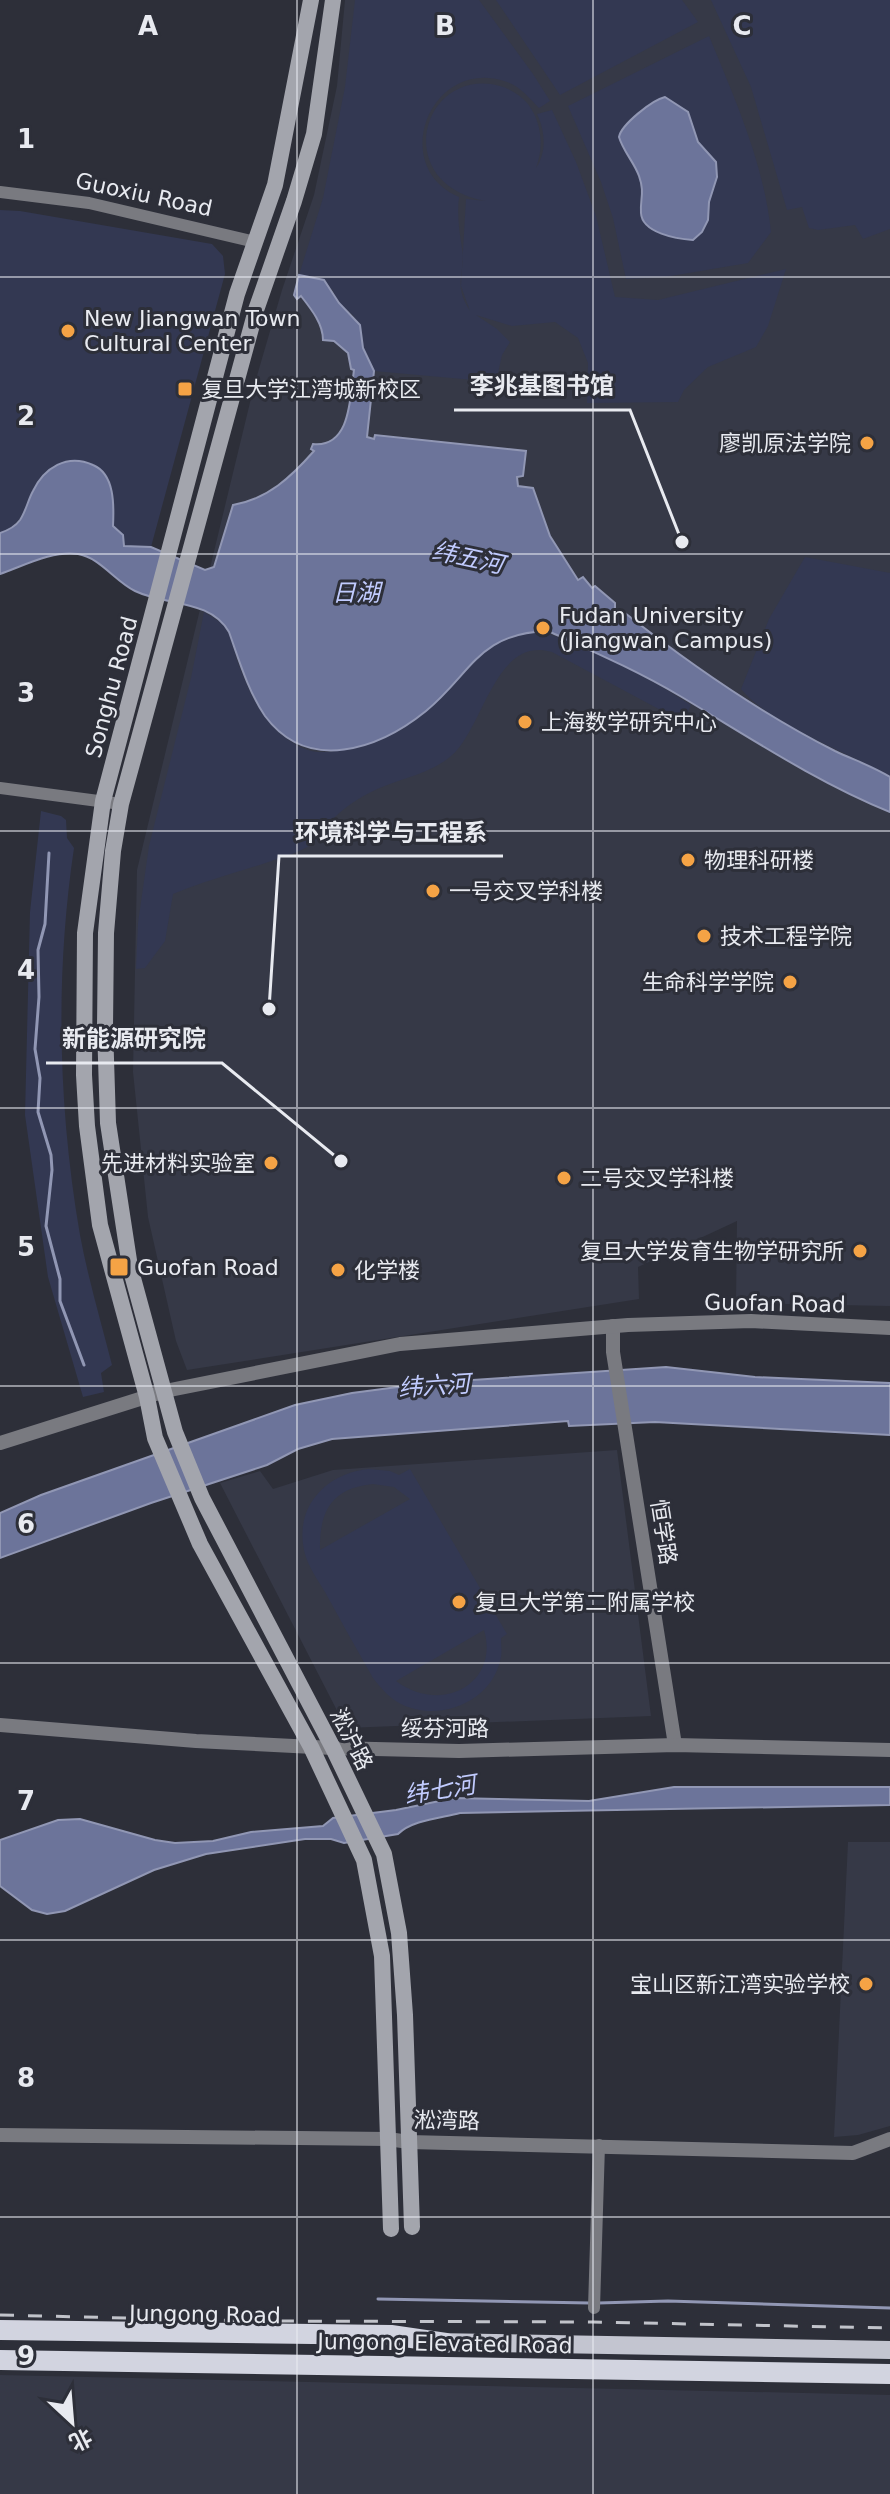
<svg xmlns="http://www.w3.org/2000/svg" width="890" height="2494" font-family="'DejaVu Sans','Noto Sans SC',sans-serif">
	<rect width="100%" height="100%" fill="#2d2f39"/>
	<!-- built -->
	<g fill="#363947">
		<path d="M345,0h545v1306l-154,-3 1,-82 -99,46 1,32 -452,71 -11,-29 -28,-124 -15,-145 4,-202 117,-484 28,-96 32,-95 23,-109z"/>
		<path d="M617,1450l34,266 -305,12 -126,-245 40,-12 13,18 60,-19z"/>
		<path d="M848,1842h42v284l-32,9 -24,2z"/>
		<path d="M0,2375l890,20v99h-890z"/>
	</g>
	<!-- green -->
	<g fill="#333852" fill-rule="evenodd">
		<path d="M355,0h124l54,74 17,27 -11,7c-10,-10 -20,-23 -35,-27 -74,-23 -116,86 -45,116 -2,17 0,34 3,51 4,27 -10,35 8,63l-9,-25 5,-87 20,2c-93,-16 -67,-126 5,-117 14,2 28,9 37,20 14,19 16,43 8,64 11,-16 9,-38 1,-54l15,-4 24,52 20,54 19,81 43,3 128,-31 -18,57 -12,21 -48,20 -24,23 -6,12 -91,1 1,-40 -10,-25 -23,-16 -43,4 -36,-11 21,14 13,13 -8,13 -6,27 -122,-11 -11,-23 -3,-23 -7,-10 -14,-12 -7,-14 -33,-14 24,-77 22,-111z"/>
		<path d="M496,0h186l16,22 -138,73z"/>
		<path d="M711,0h179v229l-27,10 -8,-14 -37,5 -9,-2 -7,-21 -15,3 -36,-123z"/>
		<path d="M709,36c26,63 55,128 62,196l-23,31 -83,14 -39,2 -13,-61 -12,-36 -33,-76z"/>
		<path d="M0,210l20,1 192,33 11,12 2,18 -74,273 -27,-1 -1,-11 -10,-9 -1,-35 -16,-26 -55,12c-13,21 -15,47 -41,56z"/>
		<path d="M805,557l85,16v204c-43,-26 -117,-50 -149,-88l28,-70z"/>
		<path d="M204,612c6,4 16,9 20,14 7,9 10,23 13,34 14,37 29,72 68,89 16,6 31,2 47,-1 28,-6 54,-18 75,-38 31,-27 54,-71 99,-78 34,-5 134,52 165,73l-8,17 -131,-70c-57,-17 -68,76 -101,104 -23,20 -56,23 -82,37 -15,8 -28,17 -39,29 -7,7 -12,18 -20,23 -9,7 -23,10 -33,14 -34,12 -71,21 -104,35l-8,47 -20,27 -9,1 2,-46 11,-77 42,-168z"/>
		<path d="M41,811l20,5 5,4 1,18 7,10c-19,128 -16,259 6,387 8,43 21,87 32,130l-11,8 3,19 -21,5 -35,-120 -23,-162 5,-203z"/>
		<path d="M368,1469l22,2 9,4 11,-6 97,165 -6,4c0,6 1,14 0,19 -8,45 -62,66 -100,47 -12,-6 -20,-16 -28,-26 -16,-28 -32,-57 -48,-86 -7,-12 -16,-24 -20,-38 -12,-45 19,-80 63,-85zM373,1484l21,3 16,12 -90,51c-1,-40 13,-62 53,-66zM484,1630c16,54 -43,85 -88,51z"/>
	</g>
	<!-- water -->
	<g fill="#6c749a" stroke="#9197b4" stroke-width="2">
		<path d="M665,97l23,15 10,30 18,20 1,15 -8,25 -1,18 -6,12 -9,8c-16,-1 -51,-7 -52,-27 -1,-15 4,-20 -2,-37 -5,-14 -16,-25 -20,-39 2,-12 33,-37 46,-40z"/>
		<path d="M299,275l25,5 15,23 21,22 3,23 11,23 -7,66 7,2 1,-4 151,16 -3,25 -6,1 1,9 15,2 17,48 28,44 5,-3 9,11 3,-2 20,17v9l10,1c66,52 135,100 210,138 19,9 37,15 55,26v35c-74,-30 -141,-75 -210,-116 -42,-25 -88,-45 -132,-65 -70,2 -76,42 -122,80 -47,38 -118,63 -161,5 -17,-25 -26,-56 -36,-84 -19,-33 -63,-26 -94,-41 -19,-9 -36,-34 -57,-37 -25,-4 -55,12 -78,20v-41c9,-3 15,-6 20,-13 6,-9 8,-20 13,-29 11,-23 34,-38 60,-26 22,9 21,41 20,61l10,9 1,11 27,1 54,23 9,-3 19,-62c35,-6 58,-28 81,-54l-3,-2 2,-5c38,4 37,-47 41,-74l-3,-1 -3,-16 -14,-12 -11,-1c0,-16 -11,-30 -22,-44l-4,3 -3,-4z"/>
		<path d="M666,1367l89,10 135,6v52l-235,-13 -86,4 -1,-5 -236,18 -34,10 -31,16 -116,38 -151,55v-45l41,-18 254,-90 57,-12 76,-10z"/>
		<path d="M674,1787h216v18l-430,8c-19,5 -48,7 -62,21l-54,9 -13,-4h-26l-99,15 -52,16 -89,41 -18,3 -15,-4 -32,-24v-46l58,-20 22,-1 75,21 20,3 38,-2 38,-9 72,-6 10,-8 63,-8 58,-12 135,3z"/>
	</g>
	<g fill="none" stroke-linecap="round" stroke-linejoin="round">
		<!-- stream -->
		<g stroke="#9197b4" stroke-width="3">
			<path d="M49,853l-4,71 -7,26 1,47 -4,52 5,29 -2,34 13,43 1,15 -6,56 14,53v22l24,64"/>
			<path d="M378,2299l212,4"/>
			<path d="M598,2303l70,-2 222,7"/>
		</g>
		<!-- minor -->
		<g stroke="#797a80" stroke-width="12">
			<path d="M0,192l89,11 166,39"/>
			<path d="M0,788l121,16"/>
			<path d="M594,2308l5,-163"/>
		</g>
		<!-- tertiary -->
		<g stroke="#797a80" stroke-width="14">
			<path d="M613,1326v26l62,393"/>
			<path d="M0,1443l165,-52 235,-47 228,-19 123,-4 139,7"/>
			<path d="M0,1725l196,16 137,7 126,3 216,-6 215,5"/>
			<path d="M0,2135l388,4 21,3 444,11 37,-14"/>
		</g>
		<!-- secondary -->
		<g stroke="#a3a5ad" stroke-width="16">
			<path d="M311,0l-36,185 -38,109 -134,507 -18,132 -1,142 3,51 13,99 47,172 8,41 45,106 111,203 53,113 18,96 9,273"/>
			<path d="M333,0l-19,134 -20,67 -38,109 -135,494 -8,47 -7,82 -1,94 3,96 22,144 45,165 27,66 131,250 51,106 15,79 6,82 7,212"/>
		</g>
		<!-- primary -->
		<path stroke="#c3c5d0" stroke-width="18" d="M433,2342l457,8"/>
		<!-- rail -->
		<path stroke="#c1c3ca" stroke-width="3" stroke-dasharray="14 14" stroke-linecap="butt" d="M0,2315l254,6 339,1 297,6"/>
		<!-- trunk-bridge -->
		<g stroke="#d2d4e0" stroke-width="20">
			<path d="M0,2330l391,5 55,8"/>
			<path d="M0,2360l890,14"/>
		</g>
	</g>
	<!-- grid -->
	<path fill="none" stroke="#e8eaf0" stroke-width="2" stroke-opacity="0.55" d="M297,0v2494M593,0v2494M0,277h890M0,554h890M0,831h890M0,1108h890M0,1386h890M0,1663h890M0,1940h890M0,2217h890"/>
	<!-- markers -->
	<g fill="#f5a345" stroke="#2d2f39" stroke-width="3">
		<circle cx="68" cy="331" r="8"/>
		<rect x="177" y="381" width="16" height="16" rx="4"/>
		<circle cx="867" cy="443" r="8"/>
		<circle cx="543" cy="628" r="8"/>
		<circle cx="525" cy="722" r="8"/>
		<circle cx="688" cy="860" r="8"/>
		<circle cx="433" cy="891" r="8"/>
		<circle cx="704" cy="936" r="8"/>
		<circle cx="790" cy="982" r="8"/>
		<circle cx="271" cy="1163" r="8"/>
		<circle cx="564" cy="1178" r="8"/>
		<circle cx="860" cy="1251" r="8"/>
		<rect x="109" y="1257" width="20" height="20" rx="4"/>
		<circle cx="338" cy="1270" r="8"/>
		<circle cx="459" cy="1602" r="8"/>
		<circle cx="866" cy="1984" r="8"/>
	</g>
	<g text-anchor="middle" stroke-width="6" stroke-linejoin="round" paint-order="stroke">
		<!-- street labels -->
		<g font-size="22" fill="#e8eaf0" stroke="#2d2f39">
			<text transform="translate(144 194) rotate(12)" y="8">Guoxiu Road</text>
			<text transform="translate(111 687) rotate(-75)" y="8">Songhu Road</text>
			<text transform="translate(775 1303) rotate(1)" y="8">Guofan Road</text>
			<text transform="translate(664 1532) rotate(81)" y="8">恒学路</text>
			<text x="445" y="1736">绥芬河路</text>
			<text transform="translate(352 1739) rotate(63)" y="8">淞沪路</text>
			<text transform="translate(447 2120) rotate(1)" y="8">淞湾路</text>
			<text transform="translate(205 2314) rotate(1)" y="8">Jungong Road</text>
			<text transform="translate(445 2343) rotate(1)" y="8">Jungong Elevated Road</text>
		</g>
		<!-- poi labels -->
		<g font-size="22" fill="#e8eaf0" stroke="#2d2f39" text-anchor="start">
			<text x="84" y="326">New Jiangwan Town<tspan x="84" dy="25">Cultural Center</tspan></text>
			<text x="201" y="397">复旦大学江湾城新校区</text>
			<text x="851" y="451" text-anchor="end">廖凯原法学院</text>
			<text x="559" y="623">Fudan University<tspan x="559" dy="25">(Jiangwan Campus)</tspan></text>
			<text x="541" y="730">上海数学研究中心</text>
			<text x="704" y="868">物理科研楼</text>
			<text x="449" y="899">一号交叉学科楼</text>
			<text x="720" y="944">技术工程学院</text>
			<text x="774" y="990" text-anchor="end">生命科学学院</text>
			<text x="255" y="1171" text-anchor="end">先进材料实验室</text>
			<text x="580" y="1186">二号交叉学科楼</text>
			<text x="844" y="1259" text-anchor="end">复旦大学发育生物学研究所</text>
			<text x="137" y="1275">Guofan Road</text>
			<text x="354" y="1278">化学楼</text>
			<text x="475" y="1610">复旦大学第二附属学校</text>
			<text x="850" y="1992" text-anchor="end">宝山区新江湾实验学校</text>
		</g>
		<!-- water labels -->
		<g font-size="24" font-style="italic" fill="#c1cbfe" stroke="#2d2f39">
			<text transform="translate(468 558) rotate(12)" y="8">纬五河</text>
			<text x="356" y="601">日湖</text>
			<text transform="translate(434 1386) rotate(-4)" y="8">纬六河</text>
			<text transform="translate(440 1790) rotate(-9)" y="8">纬七河</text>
		</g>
	</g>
	<g font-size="26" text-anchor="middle" font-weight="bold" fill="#e8eaf0" stroke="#2d2f39" stroke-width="6" stroke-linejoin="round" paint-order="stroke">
		<text x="148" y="35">A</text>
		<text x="445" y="35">B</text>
		<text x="742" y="35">C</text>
		<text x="26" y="148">1</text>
		<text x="26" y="425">2</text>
		<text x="26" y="702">3</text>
		<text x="26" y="979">4</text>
		<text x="26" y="1256">5</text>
		<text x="26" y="1533">6</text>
		<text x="26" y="1810">7</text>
		<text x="26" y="2087">8</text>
		<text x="26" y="2365">9</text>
	</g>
	<!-- callouts -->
	<path fill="none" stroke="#e8eaf0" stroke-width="3" d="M682 542L630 410H454M269 1009L279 856H503M341 1161L222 1063H46"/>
	<g fill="#e8eaf0" stroke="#2d2f39" stroke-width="3">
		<circle cx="682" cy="542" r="8"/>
		<circle cx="269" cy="1009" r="8"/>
		<circle cx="341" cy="1161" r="8"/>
	</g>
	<g font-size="24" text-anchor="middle" font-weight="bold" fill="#e8eaf0" stroke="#2d2f39" stroke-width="6" stroke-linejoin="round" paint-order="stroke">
		<text x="542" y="394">李兆基图书馆</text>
		<text x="391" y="841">环境科学与工程系</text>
		<text x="134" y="1047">新能源研究院</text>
	</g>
	<!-- north arrow -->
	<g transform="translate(72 2422) rotate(154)" stroke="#2d2f39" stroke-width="6" paint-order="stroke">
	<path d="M0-6L14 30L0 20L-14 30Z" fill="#e8eaf0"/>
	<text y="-12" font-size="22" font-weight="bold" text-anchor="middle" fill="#e8eaf0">北</text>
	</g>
</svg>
